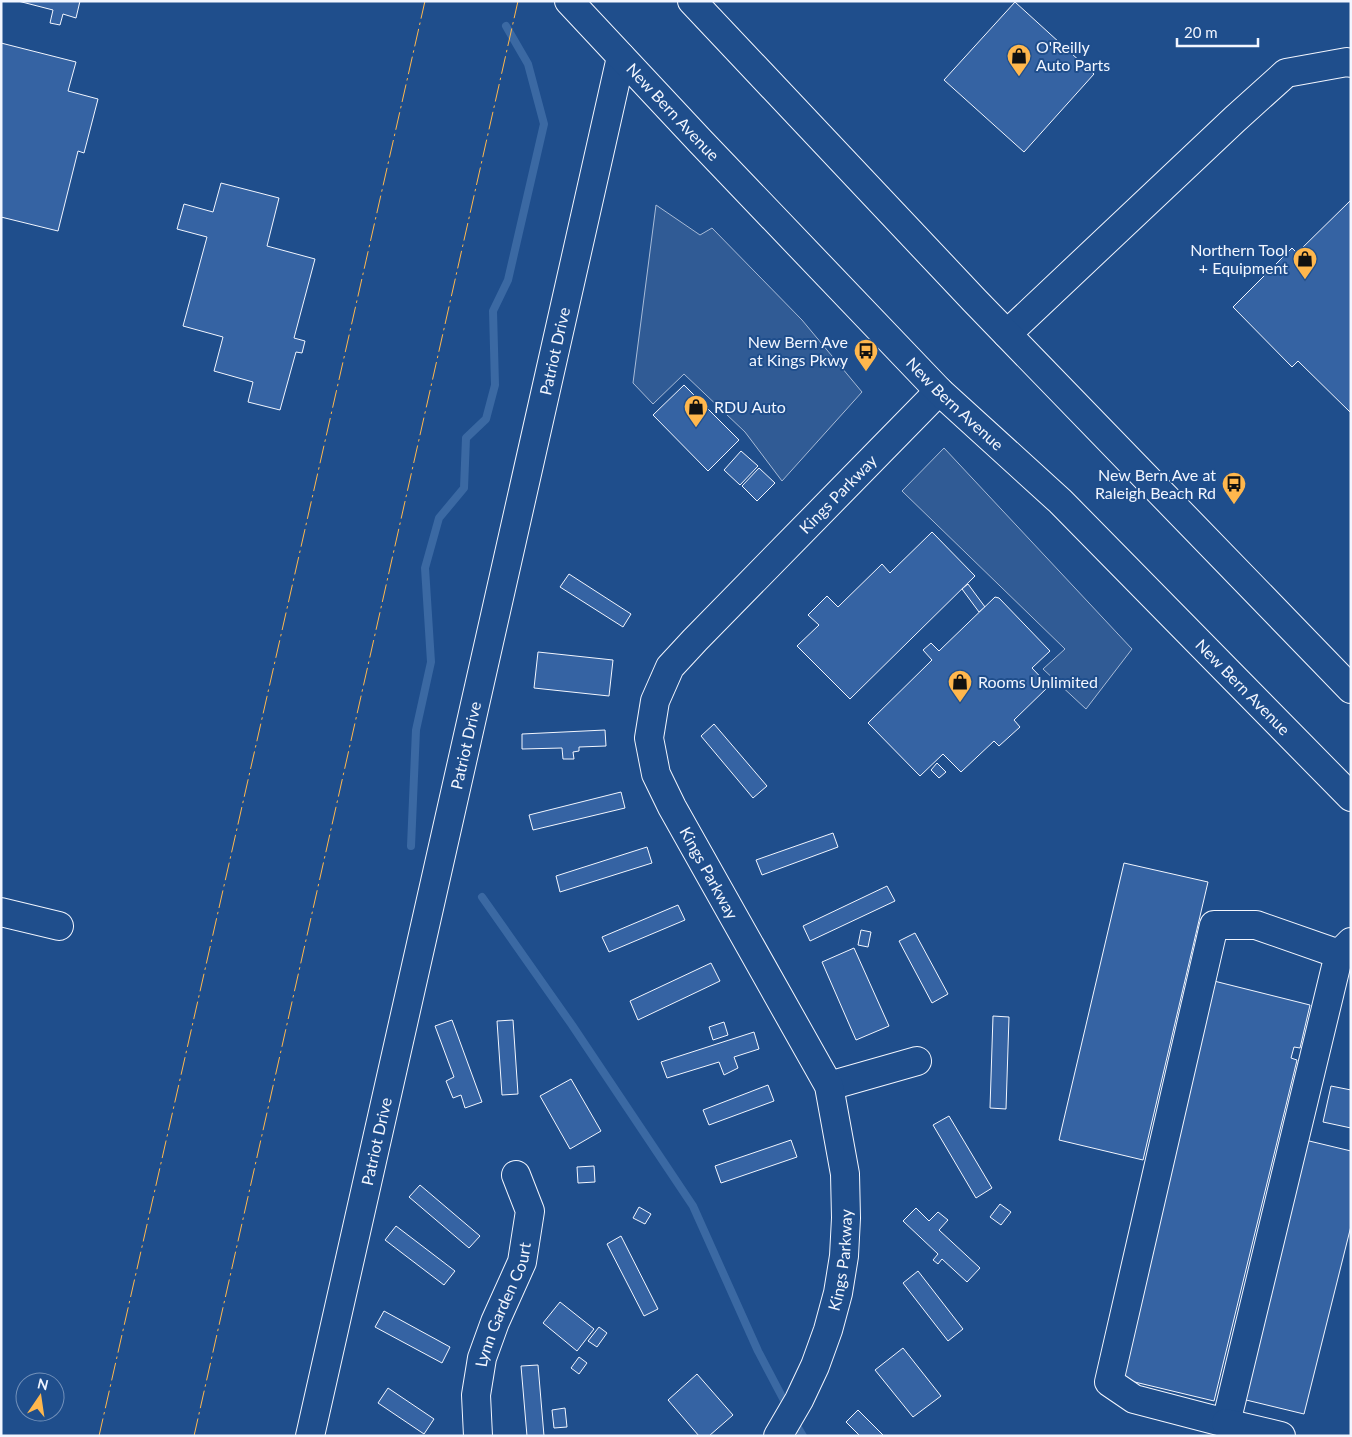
<svg xmlns="http://www.w3.org/2000/svg" width="1352" height="1437" font-family="Lato,sans-serif">
	<rect width="100%" height="100%" fill="#1f4e8c"/>
	<!-- parking -->
	<g fill="#305b95" stroke="#a8bbd7">
		<path d="M656,205l44,30 12,-7 90,92 60,72 -80,89 -37,-49 -61,-58 -31,30 -20,-21z"/>
		<path d="M944,448l188,201 -46,60 -43,-40 22,-20 -163,-158z"/>
	</g>
	<g fill="none" stroke-linecap="round" stroke-linejoin="round">
		<!-- stream -->
		<g stroke="#3b69a3" stroke-width="8">
			<path d="M411,846l5,-116 15,-68 -6,-94 14,-50 25,-30 2,-50 20,-19 9,-34 -2,-74 15,-31 36,-156 -16,-60 -22,-38"/>
			<path d="M482,897l90,128 121,181 65,145 30,57"/>
			<path d="M794,1421l9,15"/>
		</g>
	</g>
	<!-- building -->
	<g fill="#3563a3" stroke="#f2f6ff">
		<path d="M18,1h62l-4,17 -13,-4 -3,11 -10,-2 3,-13z"/>
		<path d="M1015,2l79,72 -70,78 -80,-72z"/>
		<path d="M1,43l75,19 -8,29 30,8 -14,54 -6,-2 -20,80 -57,-14z"/>
		<path d="M221,183l58,15 -12,48 48,13 -21,79 11,3 -3,12 -6,-1 -16,58 -32,-8 5,-20 -39,-11 9,-34 -40,-11 24,-89 -30,-8 7,-25 29,8z"/>
		<path d="M1351,200v213l-53,-52 -6,6 -59,-60 59,-59 5,5z"/>
		<path d="M684,385l55,55 -31,31 -55,-56z"/>
		<path d="M741,451l17,15 -18,19 -16,-15z"/>
		<path d="M759,468l16,15 -18,18 -15,-15z"/>
		<path d="M932,532l43,44 -125,123 -53,-53 22,-21 -11,-10 19,-19 11,11 44,-43 8,9z"/>
		<path d="M569,574l62,40 -8,13 -63,-40z"/>
		<path d="M968,584l17,23 -6,5 -17,-23z"/>
		<path d="M995,597l4,1 51,53 -18,17 17,18 -35,34 6,7 -21,19 -5,-5 -33,31 -18,-18 -23,22 -52,-53 64,-63 -9,-10 8,-7 8,8z"/>
		<path d="M538,652l75,8 -4,36 -75,-8z"/>
		<path d="M714,724l53,62 -14,12 -52,-62z"/>
		<path d="M605,730l1,16 -27,1v4l-6,1 1,7h-11l-1,-11 -40,1v-15z"/>
		<path d="M937,763l9,9 -7,6 -8,-8z"/>
		<path d="M621,792l4,16 -92,22 -4,-15z"/>
		<path d="M833,833l5,14 -76,28 -6,-15z"/>
		<path d="M647,847l5,16 -92,29 -4,-16z"/>
		<path d="M1124,863l84,19 -65,278 -84,-20z"/>
		<path d="M887,886l8,15 -85,40 -7,-15z"/>
		<path d="M678,905l7,15 -76,32 -7,-15z"/>
		<path d="M861,930l10,2 -3,15 -10,-2z"/>
		<path d="M915,933l33,61 -16,9 -33,-62z"/>
		<path d="M854,948l35,78 -33,14 -34,-78z"/>
		<path d="M711,963l9,18 -82,39 -8,-19z"/>
		<path d="M1214,981l96,24 -10,43 -6,-1 -3,11 6,2 -83,341 -96,-23z"/>
		<path d="M993,1016l16,1 -3,92 -16,-1z"/>
		<path d="M452,1020l30,82 -17,6 -4,-13 -8,3 -7,-17 8,-4 -19,-51z"/>
		<path d="M513,1020l5,74 -16,1 -5,-74z"/>
		<path d="M724,1022l4,13 -15,5 -4,-13z"/>
		<path d="M754,1032l5,17 -25,8 4,11 -14,7 -5,-13 -52,16 -6,-16z"/>
		<path d="M571,1079l30,52 -31,18 -30,-53z"/>
		<path d="M768,1085l6,16 -65,24 -6,-15z"/>
		<path d="M1331,1086l20,4v38l-28,-6z"/>
		<path d="M949,1116l43,72 -16,10 -43,-73z"/>
		<path d="M791,1140l6,17 -76,26 -6,-17z"/>
		<path d="M1305,1140l46,11v75l-47,188 -62,-15z"/>
		<path d="M594,1166l1,16 -17,1 -1,-16z"/>
		<path d="M420,1185l60,51 -11,12 -60,-51z"/>
		<path d="M1000,1204l11,8 -10,13 -11,-8z"/>
		<path d="M639,1207l12,7 -6,10 -12,-6z"/>
		<path d="M916,1208l13,13 9,-9 10,8 -9,10 41,38 -13,14 -25,-23 -4,5 -5,-4 5,-6 -35,-33z"/>
		<path d="M396,1226l59,45 -11,14 -59,-45z"/>
		<path d="M621,1236l37,73 -14,7 -37,-72z"/>
		<path d="M918,1271l45,58 -15,12 -45,-58z"/>
		<path d="M560,1302l34,27 -17,22 -34,-28z"/>
		<path d="M384,1311l66,36 -8,16 -67,-36z"/>
		<path d="M599,1327l8,6 -10,14 -9,-6z"/>
		<path d="M903,1348l38,48 -28,21 -38,-47z"/>
		<path d="M579,1357l8,6 -8,11 -8,-6z"/>
		<path d="M538,1365l6,71h-17l-6,-70z"/>
		<path d="M697,1374l36,41 -24,21h-10l-31,-36z"/>
		<path d="M388,1388l46,31 -10,15 -46,-31z"/>
		<path d="M565,1408l2,19 -13,1 -2,-18z"/>
		<path d="M858,1410l26,26h-24l-14,-14z"/>
	</g>
	<g fill="none" stroke-linecap="round" stroke-linejoin="round">
		<defs>
			<g id="minor">
				<path d="M1007,334l228,-215 51,-46 61,-11 4,1"/>
				<path d="M1,912l58,14"/>
				<path d="M1339,954l-83,-29h-42l-105,457 25,17 92,24 113,-469 12,-12"/>
				<path d="M829,1086l88,-25"/>
				<path d="M1226,1423l55,13"/>
				<path id="s1" d="M310,1436l311,-1379"/>
				<path id="s2" d="M478,1436l-2,-41 6,-37 13,-36 27,-60 8,-51 -14,-36"/>
				<path id="s3" d="M778,1436l21,-36 16,-34 13,-36 10,-37 6,-37 2,-38 -1,-44 -16,-88 -157,-279 -16,-33 -7,-36 6,-37 15,-34 25,-27 244,-249"/>
			</g>
			<g id="major">
				<path id="s4" d="M569,1l131,140 239,250 121,110 291,296"/>
				<path d="M692,1l283,300 376,388"/>
			</g>
		</defs>
		<!-- minor casing -->
		<use href="#minor" stroke="#f2f6ff" stroke-width="30"/>
		<!-- major casing -->
		<use href="#major" stroke="#f2f6ff" stroke-width="30"/>
		<!-- minor -->
		<use href="#minor" stroke="#1f4e8c" stroke-width="28"/>
		<!-- major -->
		<use href="#major" stroke="#1f4e8c" stroke-width="28"/>
		<!-- power -->
		<g stroke="#ffb74d" stroke-width="1" stroke-dasharray="18 4 2.5 4" stroke-linecap="butt">
			<path d="M99,1436l326,-1435"/>
			<path d="M194,1436l324,-1435"/>
		</g>
	</g>
	<!-- icons -->
	<defs>
		<symbol id="shop-pin" viewBox="-11 -11 22 30"><path d="M0 17L-7.5 6A9.5 9.5 0 1 1 7.5 6Z" fill="#ffb74d" stroke="#1f4e8c"/><path d="M-5-2.5h2.3a2.7 3.5 0 0 1 5.4 0H5L5.5 6h-11ZM-1.5-2.5h3a1.5 2.3 0 0 0-3 0Z" fill="#111"/></symbol>
		<symbol id="bus-pin" viewBox="-11 -11 22 30"><path d="M0 17L-7.5 6A9.5 9.5 0 1 1 7.5 6Z" fill="#ffb74d" stroke="#1f4e8c"/><path d="M-5-6H5V4H4V6H2V4H-2V6H-4V4H-5ZM-3.5-4V0h7V-4ZM-3.5 1.2v1.5H-2V1.2ZM2 1.2v1.5H3.5V1.2Z" fill="#111"/></symbol>
	</defs>
	<g fill-rule="evenodd">
		<use href="#shop-pin" x="1005" y="42" width="28" height="38"/>
		<use href="#shop-pin" x="1291" y="245" width="28" height="38"/>
		<use href="#bus-pin" x="852" y="337" width="28" height="38"/>
		<use href="#shop-pin" x="682" y="393" width="28" height="38"/>
		<use href="#bus-pin" x="1220" y="470" width="28" height="38"/>
		<use href="#shop-pin" x="946" y="668" width="28" height="38"/>
	</g>
	<g text-anchor="middle" stroke-width="4" stroke-linejoin="round" paint-order="stroke">
		<!-- poi labels -->
		<g font-size="16" fill="#f2f6ff" stroke="#1f4e8c" text-anchor="start">
			<text x="1036" y="53">O'Reilly<tspan x="1036" dy="18">Auto Parts</tspan></text>
			<text x="1288" y="256" text-anchor="end">Northern Tool<tspan x="1288" dy="18">+ Equipment</tspan></text>
			<text x="848" y="348" text-anchor="end">New Bern Ave<tspan x="848" dy="18">at Kings Pkwy</tspan></text>
			<text x="714" y="413">RDU Auto</text>
			<text x="1216" y="481" text-anchor="end">New Bern Ave at<tspan x="1216" dy="18">Raleigh Beach Rd</tspan></text>
			<text x="978" y="688">Rooms Unlimited</text>
		</g>
		<!-- street labels -->
		<g font-size="16" fill="#f2f6ff" stroke="#1f4e8c">
			<text dy="6" stroke="none"><textPath href="#s4" startOffset="152">New Bern Avenue</textPath></text>
			<text dy="6" stroke="none"><textPath href="#s1" startOffset="1112">Patriot Drive</textPath></text>
			<text dy="6" stroke="none"><textPath href="#s4" startOffset="558">New Bern Avenue</textPath></text>
			<text dy="6" stroke="none"><textPath href="#s3" startOffset="1074">Kings Parkway</textPath></text>
			<text dy="6" stroke="none"><textPath href="#s4" startOffset="962">New Bern Avenue</textPath></text>
			<text dy="6" stroke="none"><textPath href="#s1" startOffset="708">Patriot Drive</textPath></text>
			<text transform="translate(709 873) rotate(61)" y="6">Kings Parkway</text>
			<text dy="6" stroke="none"><textPath href="#s1" startOffset="302">Patriot Drive</textPath></text>
			<text dy="6" stroke="none"><textPath href="#s3" startOffset="189">Kings Parkway</textPath></text>
			<text dy="6" stroke="none"><textPath href="#s2" startOffset="136">Lynn Garden Court</textPath></text>
		</g>
	</g>
	<!-- border -->
	<rect width="1352" height="1437" fill="none" stroke="#f2f6ff" stroke-width="5"/>
	<!-- north arrow -->
	<g transform="translate(40 1397) rotate(13)"><circle r="24" fill="#1f4e8c" stroke="#7391ba"/>
	<path d="M0-4L9 19L0 12L-9 19Z" fill="#ffb74d"/>
	<text y="-8" font-size="14" font-weight="bold" text-anchor="middle" fill="#f2f6ff">N</text>
	</g>
	<!-- scale -->
	<path d="M1177 38v8h81v-8" fill="none" stroke="#f2f6ff" stroke-width="2.5"/>
	<text x="1184" y="38" font-size="15" fill="#f2f6ff" stroke="#1f4e8c" stroke-width="4" paint-order="stroke">20 m</text>
</svg>
